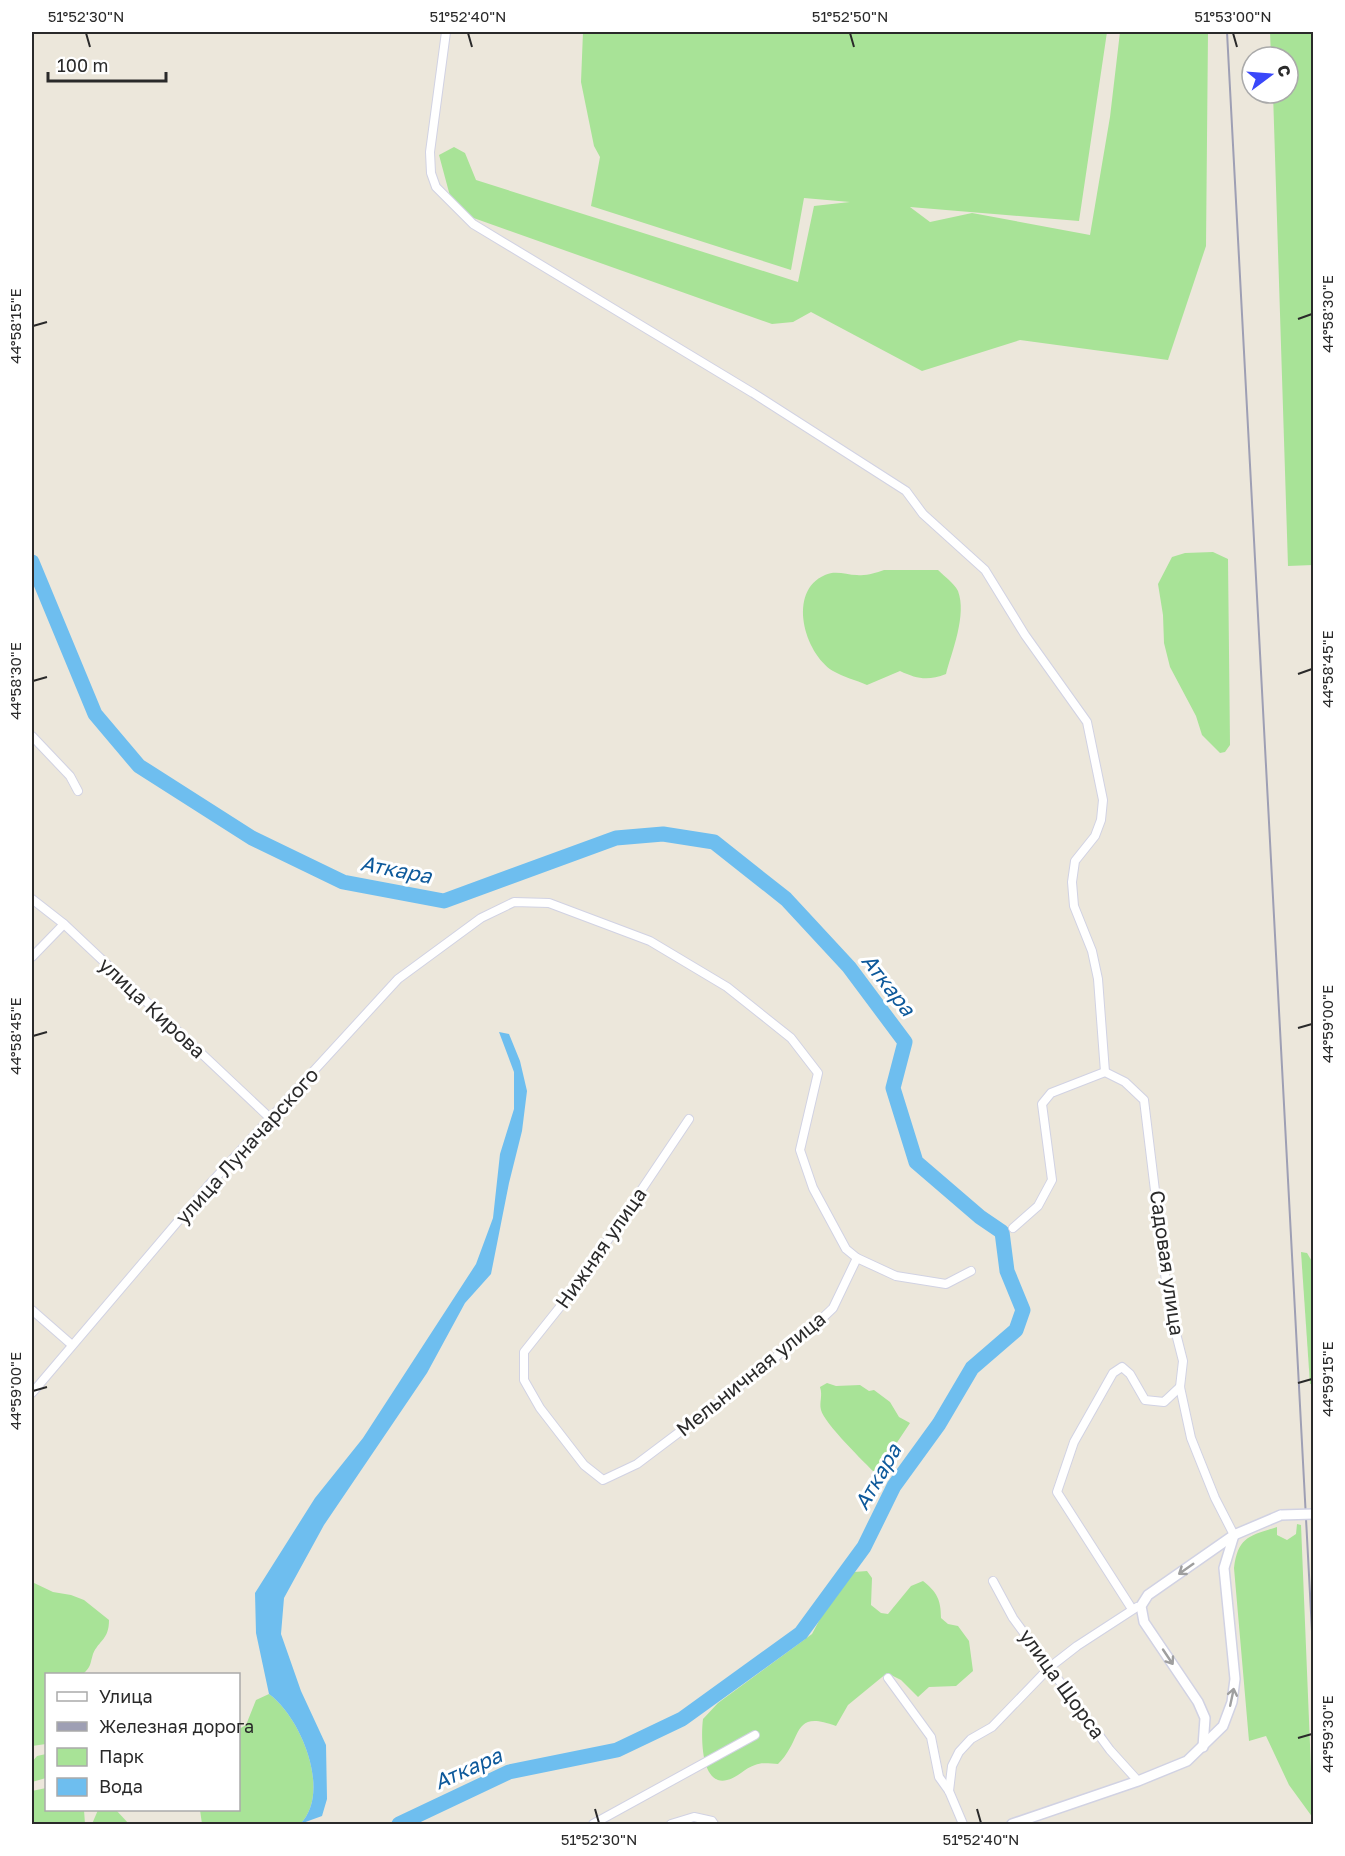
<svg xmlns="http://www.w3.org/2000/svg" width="1345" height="1856" font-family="'Golos Text',sans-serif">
	<rect width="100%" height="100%" fill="#ece7db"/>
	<!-- green -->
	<g fill="#a8e397">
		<path d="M583,32h524l-28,189 -169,-14 20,15 42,-9 118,22 20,-118 10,-85h88l-2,214 -38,114 -148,-20 -98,31 -111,-59 -18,10 -21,2 -318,-113 -15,-56 15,-8 11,6 11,27 322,102 16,-76 36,-4 -46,-4 -13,72 -200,-64 9,-49 -6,-11 -13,-64z"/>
		<path d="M1270,32h43v533l-25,1 -15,-473h15v-36h-17z"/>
		<path d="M1213,552l15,7 2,186 -5,7 -5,1 -18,-18 -6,-19 -26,-49 -6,-24 -1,-28 -5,-31 14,-27 13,-4z"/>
		<path d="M884,570h54c6,6 16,13 20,21 9,24 -6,60 -12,83 -18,7 -29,5 -46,-3l-33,14c-11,-5 -24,-8 -34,-14 -29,-18 -46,-80 -8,-96 11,-5 21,0 32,0 10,1 18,-2 27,-5z"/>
		<path d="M1301,1252l6,1 6,10v121h-3z"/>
		<path d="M827,1383l9,3 24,-1 9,6 5,-1 16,12 9,15 11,6 -34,51c-11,-11 -52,-51 -55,-64 -2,-8 2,-14 -1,-23z"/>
		<path d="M1297,1524l4,1 12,293 -24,-33 -23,-49 -17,5 -15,-173c4,-31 15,-32 43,-41v8l10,5 9,-6z"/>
		<path d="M867,1571l5,7 -1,27 10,8 7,1 23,-28 12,-5c14,11 18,19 18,37l7,6 10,2 11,15 4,30 -17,15 -27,1 -11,10 -17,-17 -14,-7 -39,32 -12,21c-46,-17 -32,13 -58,38 -7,0 -16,-2 -23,1 -10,3 -18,13 -28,15 -27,7 -26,-46 -24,-61l15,-16 94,-69 24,-45 18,-17z"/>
		<path d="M32,1582l21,10 18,3 13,5 25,20c0,20 -10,20 -16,34 -3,10 -2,13 -10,20h-37v70l-14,2z"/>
		<path d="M269,1694c32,23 63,99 31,130h-98l-2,-14h38l1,-81 7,-4 10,-25z"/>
		<path d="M46,1754v24l-14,4v-20l5,-6z"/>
		<path d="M46,1788v22h38l1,14h-53v-33z"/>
		<path d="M98,1810h18l13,14h-37z"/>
	</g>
	<!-- water -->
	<path fill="#6ebeef" d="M499,1032l10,2 11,27 7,30 -5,40 -13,52 -18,91 -26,29 -38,70 -103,152 -40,73 -3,36 20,57 25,54 1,54 -5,17 -22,8c32,-31 1,-107 -31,-130l-13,-61 -1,-40 60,-95 48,-60 113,-174 17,-46 7,-64 14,-45v-37z"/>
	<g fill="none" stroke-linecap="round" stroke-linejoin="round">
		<!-- river -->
		<path stroke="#6ebeef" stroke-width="15" d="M32,562l63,152 44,52 113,72 91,44 101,19 172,-63 47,-4 51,8 72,57 63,68 56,75 -12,46 23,74 64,55 22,15 5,39 16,39 -7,20 -44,38 -33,56 -45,62 -30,61 -63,86 -119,86 -65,31 -108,22 -110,52"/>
		<defs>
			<g id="minor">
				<path d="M446,32l-16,120 1,21 5,14 37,37 280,169 153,98 17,23 62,56 40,65 62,87 16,78 -2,20 -6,16 -20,25 -3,21 2,24 18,45 6,28 7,93"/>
				<path d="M32,736l38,40 8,15"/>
				<path d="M32,899l32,25 207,195"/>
				<path d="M32,957l32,-33"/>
				<path d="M1105,1072l20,10 19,18 25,206 14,55 -3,26 11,51 24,60 19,37"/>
				<path d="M689,1119l-110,164 -55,69v28l16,28 44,57 19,15 34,-16 89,-67 87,-70 20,-19 24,-50"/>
				<path d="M1013,1228l25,-22 14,-26 -10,-76 9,-11 54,-21"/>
				<path d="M32,1310l40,35"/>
				<path d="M32,1393l176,-207 190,-207 83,-61 33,-16 35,1 101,38 77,46 64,51 27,35 -18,77 13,38 33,61 11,9 39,18 50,8 25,-13"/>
				<path d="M993,1581l20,37 97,132 28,31"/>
				<path d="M1132,1609l-75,-117 17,-50 39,-69 9,-6 8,7 15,26 19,2 16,-15"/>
				<path d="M888,1678l43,59 8,40 10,14 14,33"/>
				<path d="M949,1791l3,-25 7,-14 12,-13 21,-12 58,-60 27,-21 60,-39"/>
				<path d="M593,1824l162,-89"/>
				<path d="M671,1824l23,-7 18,4 2,3"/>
			</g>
			<g id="tertiary">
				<path d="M1203,1747l2,-29 -7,-16 -54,-80 -3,-16 7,-11 86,-60 47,-20"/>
				<path d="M1012,1824l126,-43 49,-20 36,-35 9,-24 3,-23 -11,-111 10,-33"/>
			</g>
		</defs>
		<!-- minor casing -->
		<use href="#minor" stroke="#d1d2e3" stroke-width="10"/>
		<!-- tertiary casing -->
		<use href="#tertiary" stroke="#d1d2e3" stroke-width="12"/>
		<!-- minor -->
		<use href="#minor" stroke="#fff" stroke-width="8"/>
		<!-- tertiary -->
		<use href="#tertiary" stroke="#fff" stroke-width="9"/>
		<!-- rail -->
		<path stroke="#9e9fb4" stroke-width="2" d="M1227,32l87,1637"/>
		<defs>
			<path id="tertiary-bridge" d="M1281,1515l33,-1"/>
		</defs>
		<!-- tertiary-bridge casing -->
		<use href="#tertiary-bridge" stroke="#d1d2e3" stroke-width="12" stroke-linecap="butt"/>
		<!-- tertiary-bridge -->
		<use href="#tertiary-bridge" stroke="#fff" stroke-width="9"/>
	</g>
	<!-- one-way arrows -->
	<defs><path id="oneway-shaft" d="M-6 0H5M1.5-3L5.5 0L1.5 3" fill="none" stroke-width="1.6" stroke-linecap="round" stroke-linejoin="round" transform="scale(1.5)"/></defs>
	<g stroke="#9f9f9f">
		<use href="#oneway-shaft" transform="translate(1186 1569) rotate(145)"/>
		<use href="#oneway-shaft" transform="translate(1168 1657) rotate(56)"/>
		<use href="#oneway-shaft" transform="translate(1232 1697) rotate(-78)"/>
	</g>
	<!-- ticks -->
	<path fill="none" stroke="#2a2a2a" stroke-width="2" d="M86,33l4,14M468,33l4,14M850,33l4,14M1233,33l4,14M1298,319l14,-5M33,326l14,-4M1298,674l14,-5M33,681l14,-4M1298,1028l14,-4M33,1036l14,-4M1298,1383l14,-4M33,1391l14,-4M1298,1738l14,-4M595,1809l4,14M977,1809l4,14"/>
	<g text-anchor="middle" stroke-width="6" stroke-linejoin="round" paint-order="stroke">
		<!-- street labels -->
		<g font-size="20" fill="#2a2a2a" stroke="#fff">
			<text transform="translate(152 1008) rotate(43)" y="7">улица Кирова</text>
			<text transform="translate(247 1146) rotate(-48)" y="7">улица Луначарского</text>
			<text transform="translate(601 1248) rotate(-55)" y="7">Нижняя улица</text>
			<text transform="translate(1167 1263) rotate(82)" y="7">Садовая улица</text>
			<text transform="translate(751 1374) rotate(-39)" y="7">Мельничная улица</text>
			<text transform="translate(1062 1684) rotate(54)" y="7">улица Щорса</text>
		</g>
		<!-- water labels -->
		<g font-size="21" font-style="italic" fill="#0d599b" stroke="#fff">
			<text transform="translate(396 870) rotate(11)" y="7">Аткара</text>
			<text transform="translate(888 985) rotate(52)" y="7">Аткара</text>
			<text transform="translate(878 1477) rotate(-60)" y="7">Аткара</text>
			<text transform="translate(468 1769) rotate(-24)" y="7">Аткара</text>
		</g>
	</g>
	<!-- border -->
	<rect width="1345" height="1856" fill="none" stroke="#ffffff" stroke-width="66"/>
	<!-- legend -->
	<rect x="45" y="1673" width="195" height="138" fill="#ffffff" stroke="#aaaaaa" stroke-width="1.5"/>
	<rect x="57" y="1692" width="30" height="9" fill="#ffffff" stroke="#aaaaaa" stroke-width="1.5"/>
	<text x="99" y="1703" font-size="18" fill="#2a2a2a">Улица</text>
	<rect x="57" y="1722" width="30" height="9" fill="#9e9fb4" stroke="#aaaaaa" stroke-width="1.5"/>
	<text x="99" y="1733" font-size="18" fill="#2a2a2a">Железная дорога</text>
	<rect x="57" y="1748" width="30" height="18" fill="#a8e397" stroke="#aaaaaa" stroke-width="1.5"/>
	<text x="99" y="1763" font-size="18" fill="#2a2a2a">Парк</text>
	<rect x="57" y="1778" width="30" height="18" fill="#6ebeef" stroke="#aaaaaa" stroke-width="1.5"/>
	<text x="99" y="1793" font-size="18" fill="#2a2a2a">Вода</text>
	<!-- north arrow -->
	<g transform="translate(1270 75) rotate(74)"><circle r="28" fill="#ffffff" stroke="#aaaaaa" stroke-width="1.5"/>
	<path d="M0-4.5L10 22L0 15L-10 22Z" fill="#3a48fa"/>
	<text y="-9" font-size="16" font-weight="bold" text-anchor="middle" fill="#2a2a2a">С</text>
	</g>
	<!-- scale -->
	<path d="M48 72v9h118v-9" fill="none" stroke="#2a2a2a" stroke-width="3"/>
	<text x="57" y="72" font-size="18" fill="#2a2a2a" stroke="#ffffff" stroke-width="4.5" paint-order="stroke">100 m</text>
	<rect x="33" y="33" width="1279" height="1790" fill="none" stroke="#2a2a2a" stroke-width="2"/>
	<g font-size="15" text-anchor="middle" fill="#2a2a2a">
		<text x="86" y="22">51°52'30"N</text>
		<text x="468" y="22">51°52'40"N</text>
		<text x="850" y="22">51°52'50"N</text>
		<text x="1233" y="22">51°53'00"N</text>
		<text transform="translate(1328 314) rotate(-90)" y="5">44°58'30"E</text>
		<text transform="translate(16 326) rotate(-90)" y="5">44°58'15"E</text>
		<text transform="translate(1328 669) rotate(-90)" y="5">44°58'45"E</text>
		<text transform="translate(16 681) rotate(-90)" y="5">44°58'30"E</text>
		<text transform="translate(1328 1024) rotate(-90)" y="5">44°59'00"E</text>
		<text transform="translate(16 1036) rotate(-90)" y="5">44°58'45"E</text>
		<text transform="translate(1328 1379) rotate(-90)" y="5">44°59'15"E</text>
		<text transform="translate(16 1391) rotate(-90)" y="5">44°59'00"E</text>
		<text transform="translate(1328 1734) rotate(-90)" y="5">44°59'30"E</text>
		<text x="599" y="1845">51°52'30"N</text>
		<text x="981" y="1845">51°52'40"N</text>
	</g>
</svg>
